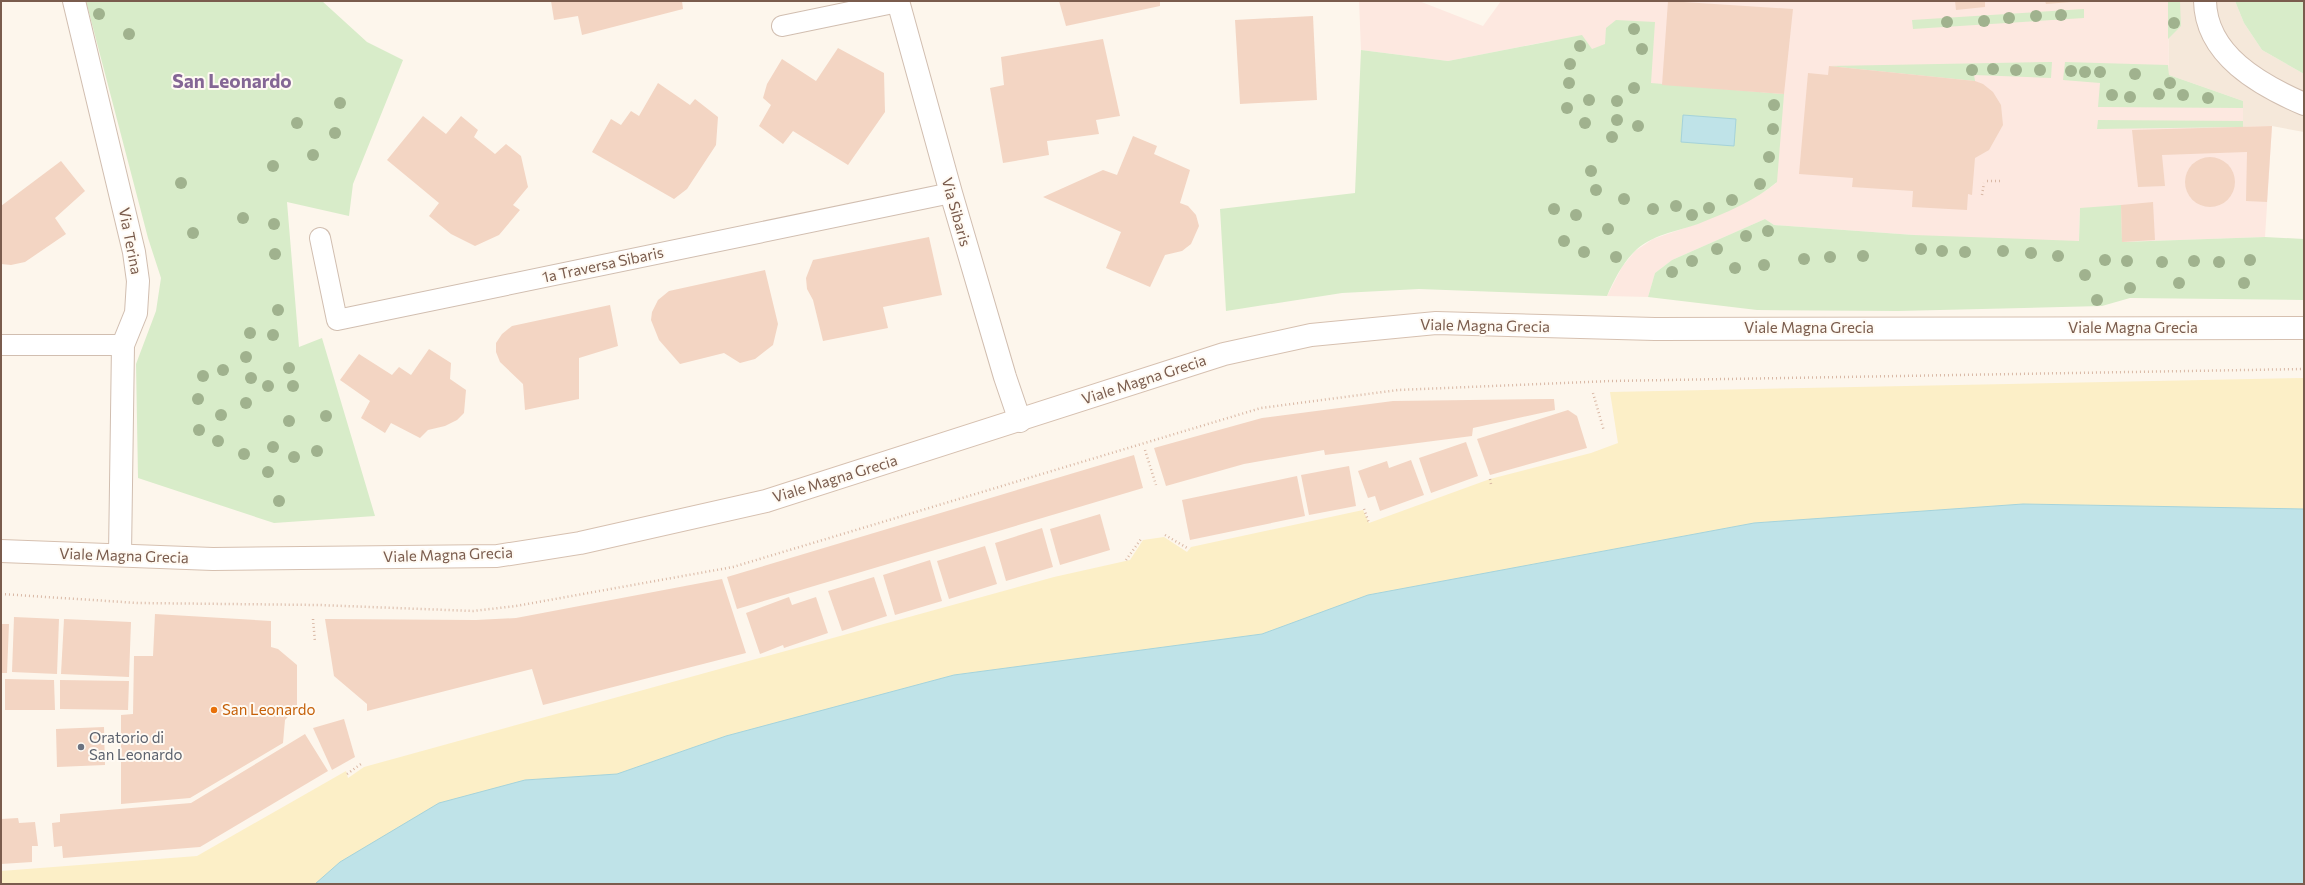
<svg xmlns="http://www.w3.org/2000/svg" width="2305" height="885" font-family="Commissioner,sans-serif">
	<rect width="100%" height="100%" fill="#fdf6ec"/>
	<!-- residential -->
	<path fill="#f5e8da" d="M2168,1h67l9,22 18,27 42,24v58l-32,-6 -29,1v-26l-74,-26z"/>
	<!-- commercial -->
	<path fill="#fde8e0" d="M1359,1h60l64,25 18,-25h667l1,74 74,26v26l29,-1 -7,111 -143,5 -42,-34 -2,59 -164,-32 -140,-10 -9,-6 -93,41 -17,13 -7,24 -41,-1 15,-29 13,-16 18,-12 46,-16 38,-17 30,-16 9,-7 -226,-142 -102,20 -87,-11z"/>
	<!-- green -->
	<g fill="#d8ecc9">
		<path d="M86,1h236l45,41 36,18 -50,124 -4,32 -62,-14 12,145 23,-9 53,178 -101,7 -136,-45 -2,-114 20,-53 5,-33 -13,-40z"/>
		<path d="M2168,1h12l1,25 -13,13z"/>
		<path d="M2235,1h69v73l-42,-24 -18,-27z"/>
		<path d="M2084,9v9l-171,11 -1,-9z"/>
		<path d="M1616,20l39,2 -4,61 133,11 -7,88c-22,19 -52,31 -79,42 -20,7 -48,11 -64,28 -12,12 -20,28 -27,44l-188,-7 -77,4 -116,18 -6,-102 135,-16 6,-143 87,11 134,-26 10,14 13,-5 1,-16z"/>
		<path d="M2052,62l-1,16 -77,-3 1,6 -146,-15z"/>
		<path d="M2065,62l103,3 1,10 74,26v7l-145,-1 2,-24 -37,-3z"/>
		<path d="M2098,120l145,1v6l-146,2z"/>
		<path d="M2121,205l1,37 143,-5 39,2v61l-174,-2 -28,8 -204,5 -141,-1 -109,-13 7,-24 17,-13 93,-41 9,6 140,10 165,6 1,-33z"/>
	</g>
	<!-- sand -->
	<path fill="#fcefc7" d="M2304,378v131l-281,-5 -269,19 -386,72 -106,39 -308,41 -228,61 -109,38 -92,6 -185,82 -25,22h-314v-13l196,-15 149,-85 2,7 16,-11 690,-190 76,-17 13,-20 21,-3 23,15 4,-5 172,-37 6,13 121,-44 101,-26 27,-10 -8,-51z"/>
	<!-- water -->
	<g fill="#bfe3e8" stroke="#a5d3da">
		<path d="M1683,115l53,4 -2,27 -53,-4z"/>
		<path d="M2023,504l281,5v375h-1989l25,-22 99,-59 86,-23 92,-6 109,-38 228,-61 308,-41 106,-39 386,-72z"/>
	</g>
	<!-- building -->
	<g fill="#f3d5c3">
		<path d="M551,1h131l1,8 -101,26 -4,-19 -24,4z"/>
		<path d="M1059,1h101v5l-94,20z"/>
		<path d="M1668,1l125,8 -9,85 -122,-9z"/>
		<path d="M1955,1h30v6l-29,3z"/>
		<path d="M2045,1h26v1l-25,2z"/>
		<path d="M1313,16l4,84 -77,4 -5,-84z"/>
		<path d="M1103,39l17,77 -24,4 3,14 -52,7 2,14 -46,8 -13,-75 14,-3 -3,-28z"/>
		<path d="M838,48l46,25 1,39 -37,53 -55,-34 -10,13 -24,-18 12,-21 -8,-7 4,-14 15,-25 34,22z"/>
		<path d="M1829,66l146,15 8,3 10,8 8,13 2,20 -14,25 -14,8 -3,37 -4,-1 -1,16 -55,-3 1,-16 -61,-4 1,-9 -54,-4 9,-101 20,2z"/>
		<path d="M658,83l32,22 5,-6 23,18 -2,28 -29,44 -13,10 -82,-47 19,-33 10,6 10,-14 8,5z"/>
		<path d="M423,116l23,18 15,-18 17,14 -4,7 21,17 11,-10 15,12 7,31 -15,18 7,5 -21,25 -24,11 -24,-12 -22,-18 10,-13 -52,-43z"/>
		<path d="M2272,126l-5,76 -21,-1 1,-49 -85,3 3,31 -27,1 -6,-57z"/>
		<path d="M1133,136l24,10 -3,8 36,16 -10,33 8,3 8,9 3,11 -8,18 -9,7 -17,4 -15,32 -44,-19 15,-36 -78,-35 60,-27 14,5z"/>
		<circle cx="2210" cy="182" r="25"/>
		<path d="M61,161l24,30 -30,27 11,16 -41,28 -14,3 -10,-1v-58z"/>
		<path d="M2153,202l2,38 -33,2 -1,-37z"/>
		<path d="M929,237l13,58 -59,12 5,21 -65,13 -10,-41 -6,-11 -1,-11 7,-18z"/>
		<path d="M765,270l13,54 -5,21 -18,14 -15,4 -16,-10 -44,11 -21,-24 -8,-20 1,-8 6,-12 11,-9z"/>
		<path d="M610,305l8,41 -39,12v41l-54,11 -2,-26 -23,-22 -4,-10v-9l6,-9 10,-8z"/>
		<path d="M429,349l22,14 -1,16 16,11 -2,23 -7,7 -12,6 -17,4 -8,8 -29,-15 -6,10 -24,-15 9,-17 -30,-21 19,-26 33,21 7,-8 12,8z"/>
		<path d="M1554,399l1,11 -82,18 -1,8 -147,19 -1,-5 -80,14 -78,22 -12,-38 108,-30 131,-17z"/>
		<path d="M1568,410l9,6 10,32 -97,27 -13,-36z"/>
		<path d="M1466,442l12,34 -47,17 -12,-35z"/>
		<path d="M1134,455l9,33 -406,121 -10,-32z"/>
		<path d="M1411,460l13,35 -44,16 -5,-15 -7,2 -10,-27 29,-10 2,7z"/>
		<path d="M1349,466l7,40 -47,9 -8,-40z"/>
		<path d="M1297,476l8,40 -115,24 -8,-40z"/>
		<path d="M1100,514l10,36 -50,15 -10,-36z"/>
		<path d="M1042,528l11,39 -47,14 -11,-38z"/>
		<path d="M985,546l12,38 -48,15 -12,-38z"/>
		<path d="M930,560l12,41 -47,14 -12,-40z"/>
		<path d="M874,577l13,39 -45,15 -14,-40z"/>
		<path d="M722,579l24,74 -203,52 -11,-36 -165,42v-7l-33,-28 -9,-57 151,1 40,-2z"/>
		<path d="M789,597l3,8 24,-8 12,36 -44,15 -1,-3 -23,9 -14,-41z"/>
		<path d="M155,614l116,7v26l7,2 19,16v42l-12,13 -2,23 -93,55 -69,6v-89l12,-1 1,-58h19z"/>
		<path d="M14,617l45,2 -2,55 -45,-2z"/>
		<path d="M64,619l67,3 -2,55 -68,-3z"/>
		<path d="M1,624h8l-2,49h-6z"/>
		<path d="M5,679l49,1 1,30h-50z"/>
		<path d="M60,680l69,1 -1,29 -68,-1z"/>
		<path d="M344,719l11,38 -23,13 -19,-42z"/>
		<path d="M104,727l1,38 -48,2 -1,-38z"/>
		<path d="M305,734l23,37 -128,76 -137,11 -1,-12 -8,1 -2,-24 8,-1v-8l131,-11z"/>
		<path d="M18,818l1,5 16,-1 3,24h-6v16l-31,2v-45z"/>
	</g>
	<g fill="none" stroke-linecap="round" stroke-linejoin="round">
		<defs>
			<g id="lane">
				<path d="M782,26l116,-24"/>
				<path d="M320,238l17,82 614,-127"/>
				<path d="M1,345h122"/>
			</g>
			<g id="street">
				<path d="M74,1l60,251 4,29 -2,32 -13,32 -3,210"/>
				<path d="M898,1l53,192 54,184 15,44"/>
				<path d="M2205,1c1,54 55,84 99,103"/>
			</g>
			<path id="secondary" d="M1,551l212,8 284,-3 83,-13 186,-42 458,-147 87,-19 125,-12 219,6 649,-1"/>
		</defs>
		<!-- lane casing -->
		<use href="#lane" stroke="#d1beb0" stroke-width="22"/>
		<!-- street casing -->
		<use href="#street" stroke="#d1beb0" stroke-width="24"/>
		<!-- secondary casing -->
		<use href="#secondary" stroke="#d6c0b0" stroke-width="24"/>
		<!-- path -->
		<g stroke="#d9b8a5" stroke-width="2.5" stroke-dasharray="1 3" stroke-linecap="butt">
			<path d="M1987,181h16"/>
			<path d="M1982,195l2,-12"/>
			<path d="M1593,393l11,38"/>
			<path d="M1145,450l11,35"/>
			<path d="M1490,479l1,5"/>
			<path d="M1364,509l5,14"/>
			<path d="M1165,535l24,14"/>
			<path d="M1126,560l15,-21"/>
			<path d="M1,594l137,9 181,2 154,6 43,-5 217,-39 528,-159 137,-18 213,-9 693,-12"/>
			<path d="M313,619l2,23"/>
			<path d="M347,774l14,-10"/>
		</g>
		<!-- lane -->
		<use href="#lane" stroke="#fff" stroke-width="20"/>
		<!-- street -->
		<use href="#street" stroke="#fff" stroke-width="22"/>
		<!-- secondary -->
		<use href="#secondary" stroke="#fff" stroke-width="22"/>
	</g>
	<!-- trees -->
	<g fill="#a0b28e">
		<circle cx="99" cy="14" r="6"/>
		<circle cx="2061" cy="15" r="6"/>
		<circle cx="2036" cy="16" r="6"/>
		<circle cx="2009" cy="18" r="6"/>
		<circle cx="1984" cy="21" r="6"/>
		<circle cx="1947" cy="22" r="6"/>
		<circle cx="2174" cy="23" r="6"/>
		<circle cx="1634" cy="29" r="6"/>
		<circle cx="129" cy="34" r="6"/>
		<circle cx="1580" cy="46" r="6"/>
		<circle cx="1642" cy="49" r="6"/>
		<circle cx="1570" cy="64" r="6"/>
		<circle cx="1993" cy="69" r="6"/>
		<circle cx="1972" cy="70" r="6"/>
		<circle cx="2016" cy="70" r="6"/>
		<circle cx="2040" cy="70" r="6"/>
		<circle cx="2071" cy="71" r="6"/>
		<circle cx="2085" cy="72" r="6"/>
		<circle cx="2100" cy="72" r="6"/>
		<circle cx="2135" cy="74" r="6"/>
		<circle cx="1569" cy="83" r="6"/>
		<circle cx="2170" cy="83" r="6"/>
		<circle cx="1634" cy="88" r="6"/>
		<circle cx="2159" cy="94" r="6"/>
		<circle cx="2112" cy="95" r="6"/>
		<circle cx="2183" cy="95" r="6"/>
		<circle cx="2130" cy="97" r="6"/>
		<circle cx="2208" cy="98" r="6"/>
		<circle cx="1589" cy="100" r="6"/>
		<circle cx="1617" cy="101" r="6"/>
		<circle cx="340" cy="103" r="6"/>
		<circle cx="1774" cy="105" r="6"/>
		<circle cx="1567" cy="108" r="6"/>
		<circle cx="1617" cy="120" r="6"/>
		<circle cx="297" cy="123" r="6"/>
		<circle cx="1585" cy="123" r="6"/>
		<circle cx="1638" cy="126" r="6"/>
		<circle cx="1773" cy="129" r="6"/>
		<circle cx="335" cy="133" r="6"/>
		<circle cx="1612" cy="137" r="6"/>
		<circle cx="313" cy="155" r="6"/>
		<circle cx="1769" cy="157" r="6"/>
		<circle cx="273" cy="166" r="6"/>
		<circle cx="1591" cy="171" r="6"/>
		<circle cx="181" cy="183" r="6"/>
		<circle cx="1760" cy="184" r="6"/>
		<circle cx="1596" cy="190" r="6"/>
		<circle cx="1624" cy="199" r="6"/>
		<circle cx="1732" cy="200" r="6"/>
		<circle cx="1676" cy="206" r="6"/>
		<circle cx="1709" cy="208" r="6"/>
		<circle cx="1554" cy="209" r="6"/>
		<circle cx="1653" cy="209" r="6"/>
		<circle cx="1576" cy="215" r="6"/>
		<circle cx="1692" cy="215" r="6"/>
		<circle cx="243" cy="218" r="6"/>
		<circle cx="274" cy="224" r="6"/>
		<circle cx="1608" cy="229" r="6"/>
		<circle cx="1768" cy="231" r="6"/>
		<circle cx="193" cy="233" r="6"/>
		<circle cx="1746" cy="236" r="6"/>
		<circle cx="1564" cy="241" r="6"/>
		<circle cx="1717" cy="249" r="6"/>
		<circle cx="1921" cy="249" r="6"/>
		<circle cx="1942" cy="251" r="6"/>
		<circle cx="2003" cy="251" r="6"/>
		<circle cx="1584" cy="252" r="6"/>
		<circle cx="1965" cy="252" r="6"/>
		<circle cx="2031" cy="253" r="6"/>
		<circle cx="275" cy="254" r="6"/>
		<circle cx="1863" cy="256" r="6"/>
		<circle cx="2058" cy="256" r="6"/>
		<circle cx="1616" cy="257" r="6"/>
		<circle cx="1830" cy="257" r="6"/>
		<circle cx="1804" cy="259" r="6"/>
		<circle cx="2105" cy="260" r="6"/>
		<circle cx="2250" cy="260" r="6"/>
		<circle cx="1692" cy="261" r="6"/>
		<circle cx="2127" cy="261" r="6"/>
		<circle cx="2194" cy="261" r="6"/>
		<circle cx="2162" cy="262" r="6"/>
		<circle cx="2219" cy="262" r="6"/>
		<circle cx="1764" cy="265" r="6"/>
		<circle cx="1735" cy="268" r="6"/>
		<circle cx="1672" cy="272" r="6"/>
		<circle cx="2085" cy="275" r="6"/>
		<circle cx="2179" cy="283" r="6"/>
		<circle cx="2244" cy="283" r="6"/>
		<circle cx="2130" cy="288" r="6"/>
		<circle cx="2097" cy="300" r="6"/>
		<circle cx="278" cy="310" r="6"/>
		<circle cx="250" cy="333" r="6"/>
		<circle cx="273" cy="335" r="6"/>
		<circle cx="246" cy="357" r="6"/>
		<circle cx="289" cy="368" r="6"/>
		<circle cx="223" cy="370" r="6"/>
		<circle cx="203" cy="376" r="6"/>
		<circle cx="251" cy="378" r="6"/>
		<circle cx="268" cy="386" r="6"/>
		<circle cx="293" cy="386" r="6"/>
		<circle cx="198" cy="399" r="6"/>
		<circle cx="246" cy="403" r="6"/>
		<circle cx="221" cy="415" r="6"/>
		<circle cx="326" cy="416" r="6"/>
		<circle cx="289" cy="421" r="6"/>
		<circle cx="199" cy="430" r="6"/>
		<circle cx="218" cy="441" r="6"/>
		<circle cx="273" cy="447" r="6"/>
		<circle cx="317" cy="451" r="6"/>
		<circle cx="244" cy="454" r="6"/>
		<circle cx="294" cy="457" r="6"/>
		<circle cx="268" cy="472" r="6"/>
		<circle cx="279" cy="501" r="6"/>
	</g>
	<!-- markers -->
	<circle fill="#e8710a" stroke="#fffaf3" stroke-width="1.5" cx="214" cy="710" r="4"/>
	<circle fill="#6b7280" stroke="#fffaf3" stroke-width="1.5" cx="81" cy="747" r="4"/>
	<g text-anchor="middle" stroke-width="4" stroke-linejoin="round" paint-order="stroke">
		<!-- street labels -->
		<g font-size="15" fill="#7a5c4d" stroke="#fffaf3">
			<text transform="translate(956 212) rotate(74)" y="5">Via Sibaris</text>
			<text transform="translate(130 241) rotate(79)" y="5">Via Terina</text>
			<text transform="translate(603 265) rotate(-12)" y="5">1a Traversa Sibaris</text>
			<text transform="translate(1485 326) rotate(1)" y="5">Viale Magna Grecia</text>
			<text x="1809" y="333">Viale Magna Grecia</text>
			<text x="2133" y="333">Viale Magna Grecia</text>
			<text transform="translate(1144 380) rotate(-18)" y="5">Viale Magna Grecia</text>
			<text transform="translate(835 479) rotate(-17)" y="5">Viale Magna Grecia</text>
			<text transform="translate(448 555) rotate(-2)" y="5">Viale Magna Grecia</text>
			<text transform="translate(124 556) rotate(2)" y="5">Viale Magna Grecia</text>
		</g>
		<!-- food labels -->
		<g font-size="15" fill="#c56008" stroke="#fffaf3" text-anchor="start">
			<text x="222" y="715">San Leonardo</text>
		</g>
		<!-- worship labels -->
		<g font-size="15" fill="#5b616d" stroke="#fffaf3" text-anchor="start">
			<text x="89" y="743">Oratorio di<tspan x="89" dy="17">San Leonardo</tspan></text>
		</g>
		<!-- district labels -->
		<g font-size="19" font-weight="bold" fill="#846695" stroke="#fffaf3">
			<text x="232" y="88">San Leonardo</text>
		</g>
	</g>
	<!-- border -->
	<rect width="2305" height="885" fill="none" stroke="#7a5c4d" stroke-width="4"/>
</svg>
